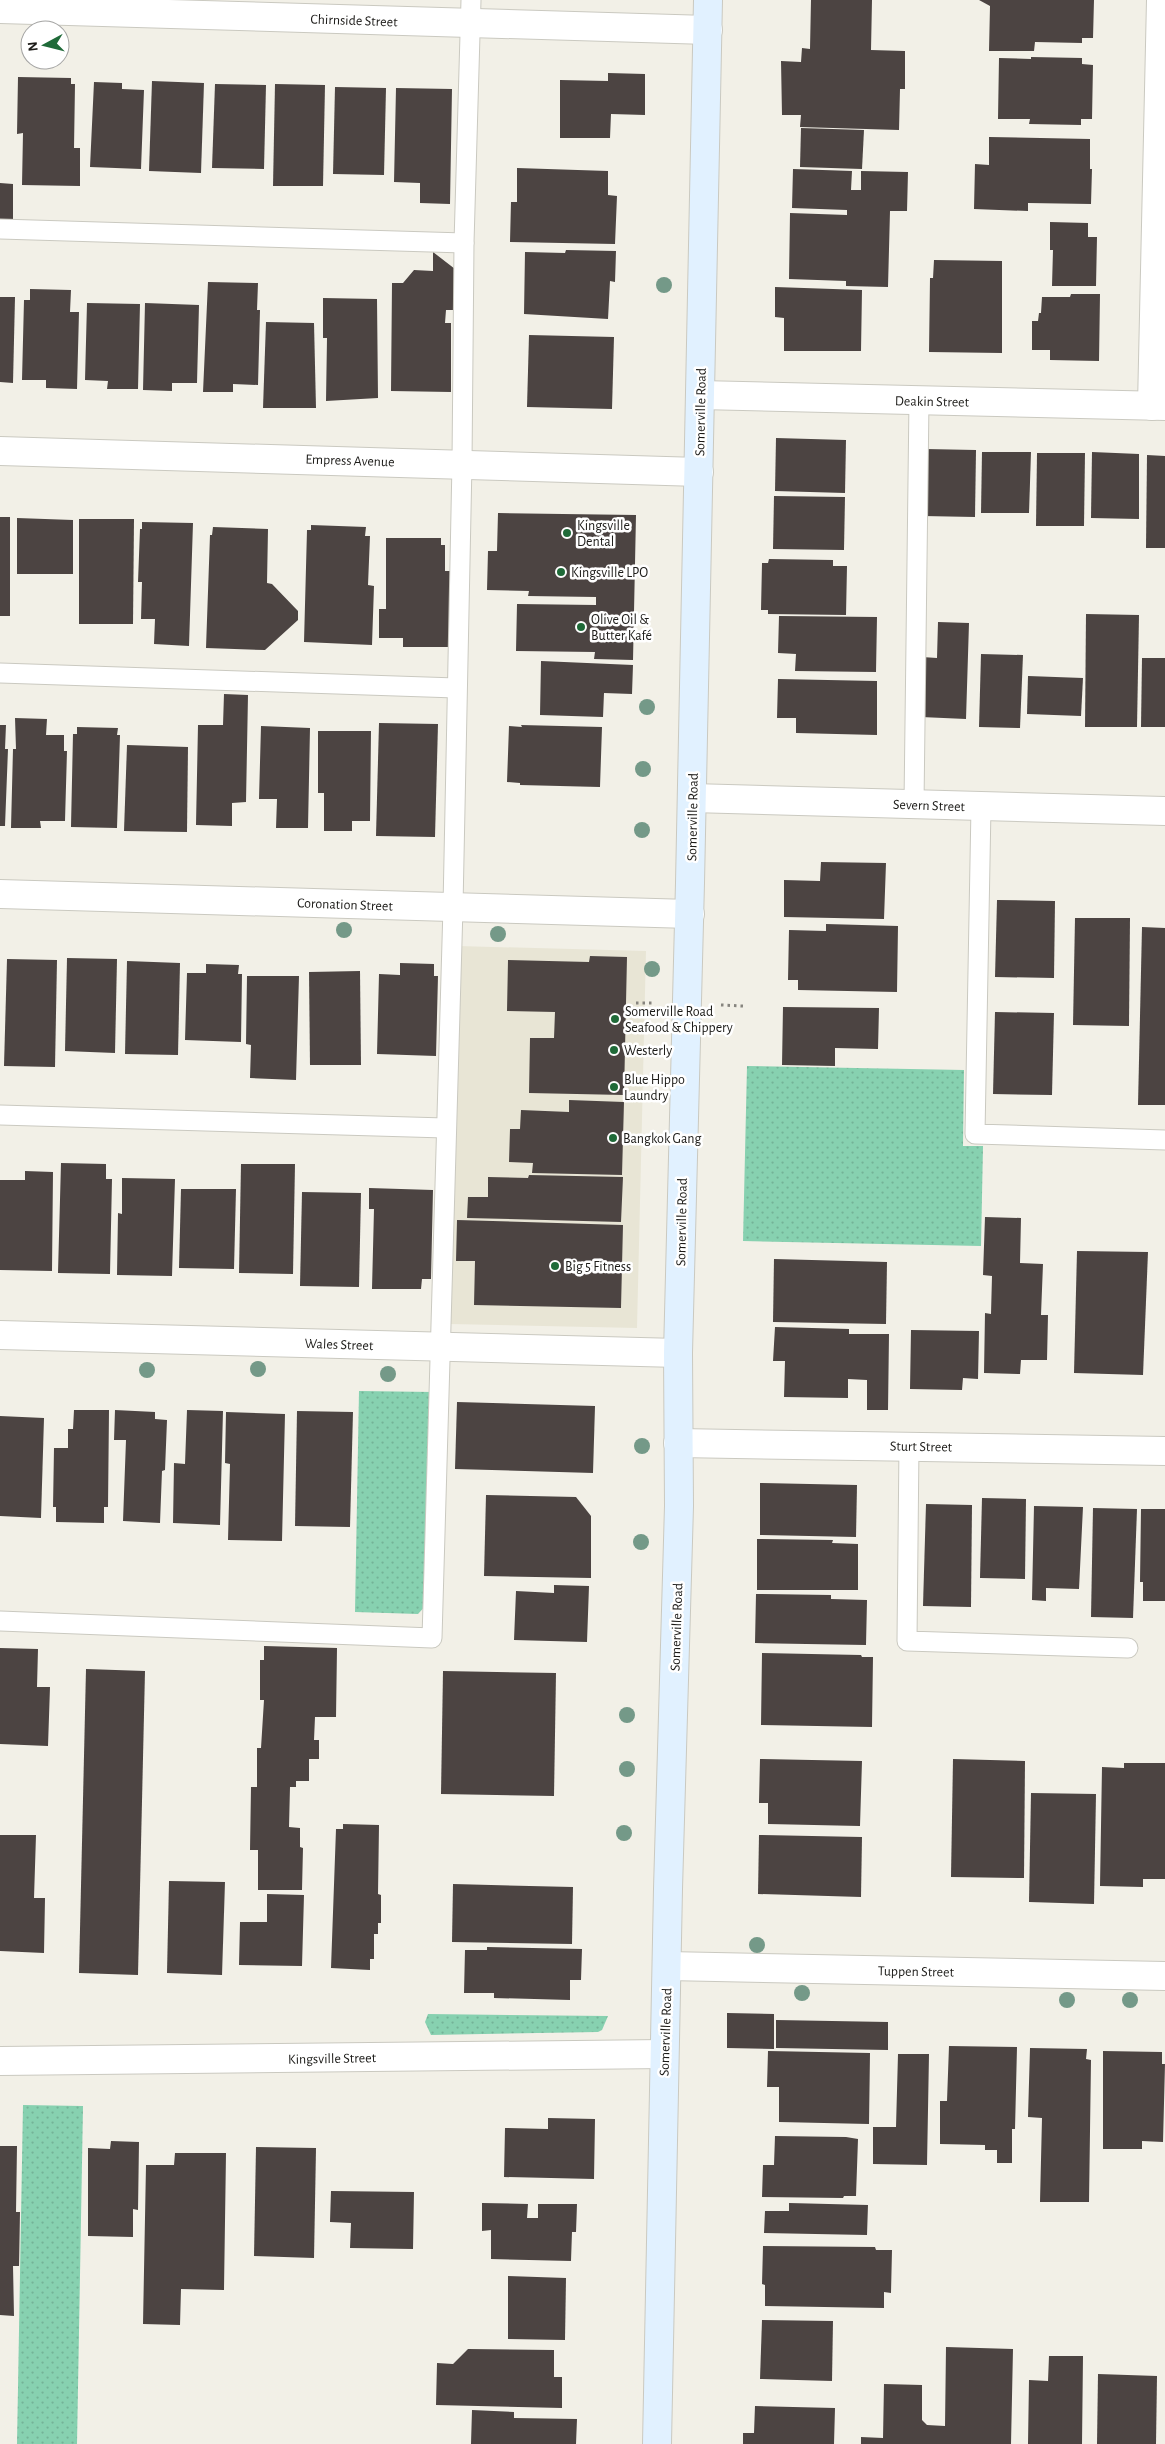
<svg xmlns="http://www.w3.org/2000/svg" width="1165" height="2444" font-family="'Alegreya Sans',sans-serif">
	<defs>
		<pattern id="grass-dots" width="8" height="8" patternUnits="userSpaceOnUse" patternTransform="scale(1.25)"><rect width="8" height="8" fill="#87d1b0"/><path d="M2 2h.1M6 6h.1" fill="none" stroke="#74b397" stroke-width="1.8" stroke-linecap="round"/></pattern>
	</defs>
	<rect width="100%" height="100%" fill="#f2f0e7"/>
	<!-- built -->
	<path fill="#e8e5d5" d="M458,946l188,5 -9,377 -187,-4z"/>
	<!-- grass -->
	<g fill="url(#grass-dots)">
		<path d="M747,1066l217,4 -1,76h20l-2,100 -238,-5z"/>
		<path d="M359,1391l74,1 -4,210 -11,12 -63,-2z"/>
		<path d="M428,2014l180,2 -6,14 -4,2 -167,3 -6,-13z"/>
		<path d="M23,2105l60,1 -6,338h-60z"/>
	</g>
	<!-- building -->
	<g fill="#4c4442">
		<path d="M811,0h61l-1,50 34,1v38h-5l-1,41 -99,-3 1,-12h-19l-1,-54 20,1 1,-14 8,1z"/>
		<path d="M979,0h115l-1,38h-11v5l-47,-1 -1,9h-45l1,-45z"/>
		<path d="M1031,57l51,1v6l11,1 -1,54h-11v6l-52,-1 1,-5h-32l1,-61 32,1z"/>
		<path d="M608,73l37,1v41l-34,-1 -1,24h-50v-58l48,1z"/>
		<path d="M18,77l53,1v6h4l-1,64h6v38l-58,-1 1,-52 -6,1z"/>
		<path d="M152,81l52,2 -3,90 -52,-2z"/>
		<path d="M94,82l28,1v6l22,1 -3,79 -51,-2z"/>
		<path d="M215,84l51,1 -2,84 -52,-1z"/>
		<path d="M275,84l50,1 -2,101h-50z"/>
		<path d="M335,87l51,1 -2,87 -51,-1z"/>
		<path d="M396,88l56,1 -2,115 -30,-1v-20l-26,-1z"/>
		<path d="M801,128l63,2 -2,39 -62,-2z"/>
		<path d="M989,137l101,2v30h2l-1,35 -63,-1v8l-54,-2 1,-45 14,1z"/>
		<path d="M517,168l91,3v24l9,1 -2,48 -105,-2 1,-40h6z"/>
		<path d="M793,169l59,2 -1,19h10v-19l47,1 -1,39h-17l-2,76 -42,-1v-5l-57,-2 1,-66 57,2v-5l-55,-2z"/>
		<path d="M0,183l13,1v38h-13z"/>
		<path d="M1050,222l38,1v14h9l-1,49h-44l1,-36h-3z"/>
		<path d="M566,250l50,1 -1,31 -5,-1 -2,38 -84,-5 1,-62 40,1z"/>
		<path d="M433,252l22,17 -1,41h-8l-1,13h6v69l-60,-1 1,-108h11l11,-13 19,1z"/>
		<path d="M934,260l68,1v92l-73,-1 1,-74h3z"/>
		<path d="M208,282l50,1 -1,27h3l-2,75 -25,-1v8h-30z"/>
		<path d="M775,287l87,3 -1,61h-77v-33l-9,-1z"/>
		<path d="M30,289l41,1 -1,22h9l-2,77 -31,-1v-8h-24l2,-80h6z"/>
		<path d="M1071,294h29l-1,67 -49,-1v-10h-18v-29h6l1,-8h2l1,-16h28z"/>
		<path d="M0,297h15l-2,86 -13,-1z"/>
		<path d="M323,298l54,1 1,99 -52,3 1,-63h-4z"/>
		<path d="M87,303l53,1 -2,85h-31l1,-8 -23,-1z"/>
		<path d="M145,303l54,2 -2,78h-25v8l-29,-1z"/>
		<path d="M266,322l48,1 2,85h-53z"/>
		<path d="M529,335l85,2 -2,72 -85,-2z"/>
		<path d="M776,438l70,2 -1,53 -70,-2z"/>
		<path d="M925,449l51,1 -1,67 -52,-1z"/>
		<path d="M982,452h49l-2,61h-48z"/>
		<path d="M1092,452l47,2v65l-48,-1z"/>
		<path d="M1037,453h48l-1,73h-48z"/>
		<path d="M1147,455l18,1v92h-19z"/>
		<path d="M774,496l71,1 -1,53 -71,-1z"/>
		<path d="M498,513l138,2 -3,145 -39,-1 1,-7 -79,-1 1,-47 79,1v-8l-68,-1 1,-5 -42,-1 1,-39h9z"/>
		<rect x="0" y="517" width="10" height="99"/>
		<path d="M17,518l56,2v54h-56z"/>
		<path d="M79,519h55l-1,105h-54z"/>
		<path d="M142,522l51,1 -4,123 -35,-2 1,-25h-14l1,-37h-4l2,-53h2z"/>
		<path d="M311,525l55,2 -1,9h5l-2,49 6,1 -2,59 -68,-3 3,-112h4z"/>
		<path d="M213,527l55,2 -1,54 5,1 26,27v9l-33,30 -59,-2 4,-113h2z"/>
		<path d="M386,538h55v7h4v26h6v76h-48v-9h-24v-29h7z"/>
		<path d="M769,559l64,1v6h14l-1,49 -78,-1v-4h-7l1,-47h6z"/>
		<path d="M1086,614l53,1 -2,112h-52z"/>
		<path d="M779,616l98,1 -1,55 -81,-1 1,-17 -18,-1z"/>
		<path d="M938,622l31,1 -3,96 -45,-2 1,-60 15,1z"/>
		<path d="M981,654l42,1 -3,73 -41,-1z"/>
		<path d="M1142,658h23v69h-24z"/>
		<path d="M541,661l92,4 -1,29 -28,-1 -1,24 -63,-2z"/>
		<path d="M1028,676l55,2 -2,38 -54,-2z"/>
		<path d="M778,679l99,2v54l-81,-2v-15h-19z"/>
		<path d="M224,694l24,1 -2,107 -14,1v23l-36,-1 2,-100h25z"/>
		<path d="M15,718l32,1 -1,16h18v16h3l-2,70h-25l1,7h-30l2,-79h3z"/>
		<path d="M379,723l59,1 -3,113 -59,-1z"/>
		<path d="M0,725h6l-1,24h3l-3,77h-5z"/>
		<path d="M521,725l81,2 -2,60 -80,-2v-2l-13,-1 2,-56 13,1z"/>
		<path d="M261,726l49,2 -2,100h-32l1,-29h-18z"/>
		<path d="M77,727l41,1 -1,7h3l-3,93 -46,-1 2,-93h4z"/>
		<path d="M318,731h53l-1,90h-18v10h-28v-38h-6z"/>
		<path d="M127,745l61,2 -1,85 -63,-1z"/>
		<path d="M821,862l65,1 -2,56 -100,-2v-37l36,1z"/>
		<path d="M997,900l58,1 -1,77 -59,-1z"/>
		<path d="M1075,918h55l-1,108 -56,-1z"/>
		<path d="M826,924l72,2 -1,66 -99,-2v-10h-10l1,-50 37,1z"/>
		<path d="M1142,927l23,1v177h-27z"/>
		<path d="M590,956l37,1 -3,138 -95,-2 1,-55h24l1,-26 -48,-1 1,-51 81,2z"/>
		<path d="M67,958l50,1 -2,94 -50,-2z"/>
		<path d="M7,959l50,1 -2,107 -51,-1z"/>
		<path d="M127,961l53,2 -2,92 -53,-1z"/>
		<path d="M400,963l34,1v12h4l-2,80 -59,-2 2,-80 21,1z"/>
		<path d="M206,964l33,1 -1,9h4l-1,68 -56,-2 2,-67h19z"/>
		<path d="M360,971l1,94h-51l-1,-93z"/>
		<path d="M247,976h52l-3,104 -46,-2 1,-33 -5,-1z"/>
		<path d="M783,1007l96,1 -1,41 -43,-1v18l-53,-1z"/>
		<path d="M995,1012l59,1 -2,82 -59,-1z"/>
		<path d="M569,1100l55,2 -2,73 -90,-2 1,-10 -24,-1 1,-33h10l1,-19 48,2z"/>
		<path d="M61,1163l45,1v15h6l-2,95 -52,-1z"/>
		<path d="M241,1164h54l-2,110 -54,-1z"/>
		<path d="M25,1171l28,1 -1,99 -52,-1v-90h25z"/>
		<path d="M529,1175l94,2 -2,45 -154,-4 1,-21h20v-20l40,1z"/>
		<path d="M122,1178l53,1 -3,97 -55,-1 1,-62 4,1z"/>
		<path d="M369,1188l64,2 -2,89h-9l-1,10h-49l2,-80h-5z"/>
		<path d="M181,1189h55l-2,80 -55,-1z"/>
		<path d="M302,1192l59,1 -2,94 -59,-1z"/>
		<path d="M985,1217l36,1 -1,45 23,1 -2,51h7l-1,45h-26l-1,14 -36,-1 1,-60 6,1 1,-38 -9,-1z"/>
		<path d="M457,1220l166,5 -2,83 -147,-3 1,-44h-19z"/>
		<path d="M1077,1251l71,1 -5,123 -69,-2z"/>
		<path d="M774,1259l113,3 -1,62 -113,-2z"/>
		<path d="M775,1327l74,2v5h40l-1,76h-21v-30l-19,-1v19l-64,-1 1,-36h-12z"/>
		<path d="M911,1330l68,1 -1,48 -15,-1 -1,12 -52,-1z"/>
		<path d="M457,1402l138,4 -2,67 -138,-4z"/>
		<path d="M74,1410h35l-1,97h-4v16l-48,-1v-15h-3l1,-59h14v-19h5z"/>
		<path d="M115,1410l40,2v7l12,1 -2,50 -3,1 -2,52 -37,-2 3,-81h-12z"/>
		<path d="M187,1410l36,1 -3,114 -47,-2 1,-60 11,1z"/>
		<path d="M297,1411l56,1 -3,115 -55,-1z"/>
		<path d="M226,1412l59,2 -3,127 -54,-1 2,-76 -5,-1z"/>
		<path d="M0,1416l44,2 -3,100 -41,-2z"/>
		<path d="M760,1483l97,2 -1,52 -96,-2z"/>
		<path d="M486,1495l90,2 15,19v62l-107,-2z"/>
		<path d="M982,1498l44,1 -1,80 -45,-1z"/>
		<path d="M926,1504l46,1 -1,102 -48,-1z"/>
		<path d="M1034,1506l49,1 -4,82 -33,-1v13l-14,-1z"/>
		<path d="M1093,1508l44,1 -4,109 -42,-1z"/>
		<path d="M1141,1509h24v92h-22v-19h-3z"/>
		<path d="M757,1539l76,1 -1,3 26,1v46h-101z"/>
		<path d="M554,1585l35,1 -2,56 -73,-2 2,-49 38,2z"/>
		<path d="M756,1594l75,1v4l36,1 -1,45 -111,-2z"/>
		<path d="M264,1646l73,2 -1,69h-21l-1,23h5v19h-10v22h-13v6h-6l-1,40 11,1v19l3,1 -1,42h-44v-40h-8l1,-63h6v-39h4l3,-48h-4v-40h4z"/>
		<path d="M0,1648l38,1 -1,38h13l-2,59 -48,-2z"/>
		<path d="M762,1653l99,2 1,2h11l-1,70 -111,-2z"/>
		<path d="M86,1669l59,2 -7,304 -59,-2z"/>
		<path d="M443,1671l113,2 -2,123 -113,-2z"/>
		<path d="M760,1759l102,2 -2,65 -92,-2v-21h-9z"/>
		<path d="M953,1759l72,2 -1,117 -73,-1z"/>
		<path d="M1124,1763h41v116h-22v8l-43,-1 2,-119 22,1z"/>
		<path d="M1031,1793l65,1 -2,110 -65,-2z"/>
		<path d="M343,1824l36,1 -1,69 3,1v28h-3v11h-4v25h-4v11l-39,-2 5,-139h7z"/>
		<path d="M0,1835h36l-2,63h11l-1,55 -44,-2z"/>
		<path d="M759,1835l103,2 -1,60 -103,-3z"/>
		<path d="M169,1881l56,1 -3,93 -55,-2z"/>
		<path d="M453,1884l120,3 -1,57 -120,-2z"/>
		<path d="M267,1894l37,1 -2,71 -63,-1 1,-43h27z"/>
		<path d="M487,1947l95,2 -1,31h-11v20l-76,-2v-5h-30l1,-43h22z"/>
		<path d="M727,2013l47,1v35l-47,-1z"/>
		<path d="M776,2020l112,2v28l-112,-2z"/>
		<path d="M949,2046l68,1 -2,82h-3v34h-15v-13h-12v-5l-45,-1v-43h7z"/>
		<path d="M1030,2048l57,1 -1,10 5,1 -2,142h-49l2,-84 -14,-1z"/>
		<path d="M768,2051l102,2 -1,71 -90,-2v-35h-12z"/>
		<path d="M1103,2051l59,1v12h3l-2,78 -21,-1v8h-39z"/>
		<path d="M898,2054h31l-2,111 -54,-1v-37h23z"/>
		<path d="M548,2118l47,1 -1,60 -90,-2 1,-49 43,1z"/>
		<path d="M775,2136l71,1 12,2 -2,57h-12l-1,2 -81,-1 1,-32h11z"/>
		<path d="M111,2141l28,1 -1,68 -5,-1v28l-45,-1v-88l22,1z"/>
		<path d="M0,2146h17l-1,66h4l-1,54h-6l1,50 -14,-1z"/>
		<path d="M256,2147l60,1 -2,110 -60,-2z"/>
		<path d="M175,2153h51l-2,137 -43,-1 -1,36 -37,-1 3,-159h28z"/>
		<path d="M331,2191l83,1 -1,57 -63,-1 1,-25 -21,-1z"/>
		<path d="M482,2203l46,1 -1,14h11v-14h39l-1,28h-4l-1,29 -80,-2v-29l-9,1z"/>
		<path d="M789,2203l79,2 -1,30 -103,-2 1,-22h24z"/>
		<path d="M763,2246l112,1 1,3h16l-1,43 -7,-1v16l-119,-2v-21l-3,-1z"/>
		<path d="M508,2276l58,2 -1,62 -57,-1z"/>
		<path d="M762,2320l71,1 -1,60 -72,-2z"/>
		<path d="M946,2347l67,2 -2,95h-150v-7l22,1 1,-54 38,1v35l5,5 18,1z"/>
		<path d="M468,2349l86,1v27h8v31l-126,-3 1,-42 16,1z"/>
		<path d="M1049,2356h34l-1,88h-54l1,-64 19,1z"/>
		<path d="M1098,2374l59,2 -1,68h-59z"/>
		<path d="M755,2406l80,2 -1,36h-91v-11h11z"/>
		<path d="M472,2410l42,2v6l63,1 -1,25h-105z"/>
	</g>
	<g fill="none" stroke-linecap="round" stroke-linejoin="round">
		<defs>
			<g id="lane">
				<path d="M0,229l464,14"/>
				<path d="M0,673l456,15"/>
				<path d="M914,804l5,-404"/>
				<path d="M981,807l-6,327 190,6"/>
				<path d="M0,1115l445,13"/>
				<path d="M909,1445l-2,196 221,7"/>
				<path d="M0,1621l432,17 21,-731 9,-444 2,-220 7,-243"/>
			</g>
			<g id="street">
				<path d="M0,9l708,21"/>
				<path d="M700,395l465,11"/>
				<path d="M1152,406l9,-406"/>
				<path d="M0,451l699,21"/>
				<path d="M692,798l473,13"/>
				<path d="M0,894l690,20"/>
				<path d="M0,1335l678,18"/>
				<path d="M678,1443l487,8"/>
				<path d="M667,1966l498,10"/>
				<path d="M0,2061l664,-7"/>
			</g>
			<path id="secondary" d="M657,2444l11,-555 11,-383 -1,-153 12,-470 18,-883"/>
		</defs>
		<!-- lane casing -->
		<use href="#lane" stroke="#cac9c0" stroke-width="21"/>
		<!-- street casing -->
		<use href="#street" stroke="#cac9c0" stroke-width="30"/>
		<!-- secondary casing -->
		<use href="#secondary" stroke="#cac9c0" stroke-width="30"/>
		<!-- path -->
		<g stroke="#86847e" stroke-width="3" stroke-dasharray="2.5 4" stroke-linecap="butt">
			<path d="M636,1003h17"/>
			<path d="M721,1005l22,1"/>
		</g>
		<!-- lane -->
		<use href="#lane" stroke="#fff" stroke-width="19"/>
		<!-- street -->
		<use href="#street" stroke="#fff" stroke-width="28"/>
		<!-- secondary -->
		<use href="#secondary" stroke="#e1f1ff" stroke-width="28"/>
	</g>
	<!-- trees -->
	<g fill="#749988">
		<circle cx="664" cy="285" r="8"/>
		<circle cx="647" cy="707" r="8"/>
		<circle cx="643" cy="769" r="8"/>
		<circle cx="642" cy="830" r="8"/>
		<circle cx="344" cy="930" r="8"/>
		<circle cx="498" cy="934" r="8"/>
		<circle cx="652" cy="969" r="8"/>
		<circle cx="258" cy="1369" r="8"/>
		<circle cx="147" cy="1370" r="8"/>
		<circle cx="388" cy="1374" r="8"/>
		<circle cx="642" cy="1446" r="8"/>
		<circle cx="641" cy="1542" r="8"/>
		<circle cx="627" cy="1715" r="8"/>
		<circle cx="627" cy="1769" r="8"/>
		<circle cx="624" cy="1833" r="8"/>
		<circle cx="757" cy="1945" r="8"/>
		<circle cx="802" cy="1993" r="8"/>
		<circle cx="1067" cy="2000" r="8"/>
		<circle cx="1130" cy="2000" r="8"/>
	</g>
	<!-- markers -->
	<g fill="#1f6a38" stroke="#fff" stroke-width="2">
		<circle cx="567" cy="533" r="5"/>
		<circle cx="561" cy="572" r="5"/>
		<circle cx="581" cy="627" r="5"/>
		<circle cx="615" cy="1019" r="5"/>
		<circle cx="614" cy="1050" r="5"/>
		<circle cx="614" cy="1087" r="5"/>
		<circle cx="613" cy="1138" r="5"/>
		<circle cx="555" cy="1266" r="5"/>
	</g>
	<g text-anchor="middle" stroke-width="5" stroke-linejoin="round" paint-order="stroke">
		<!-- street labels -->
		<g font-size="14" fill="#1c1b18" stroke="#fff">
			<text transform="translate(354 20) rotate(2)" y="5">Chirnside Street</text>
			<text transform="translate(932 401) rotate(1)" y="5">Deakin Street</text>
			<text transform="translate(700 412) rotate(-89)" y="5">Somerville Road</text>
			<text transform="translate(350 460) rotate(2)" y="5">Empress Avenue</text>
			<text transform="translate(929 805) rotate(2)" y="5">Severn Street</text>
			<text transform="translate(692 817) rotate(-89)" y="5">Somerville Road</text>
			<text transform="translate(345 904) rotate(2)" y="5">Coronation Street</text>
			<text transform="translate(681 1222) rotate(-89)" y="5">Somerville Road</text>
			<text transform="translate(339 1344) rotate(2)" y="5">Wales Street</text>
			<text transform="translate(921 1446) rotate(1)" y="5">Sturt Street</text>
			<text transform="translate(676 1627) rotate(-88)" y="5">Somerville Road</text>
			<text transform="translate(916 1971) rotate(1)" y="5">Tuppen Street</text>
			<text transform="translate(665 2032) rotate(-88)" y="5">Somerville Road</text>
			<text transform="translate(332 2058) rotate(-1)" y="5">Kingsville Street</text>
		</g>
		<!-- poi labels -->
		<g font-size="14" fill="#1c1b18" stroke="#fff" text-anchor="start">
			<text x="577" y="530">Kingsville<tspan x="577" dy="16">Dental</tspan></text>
			<text x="571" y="577">Kingsville LPO</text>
			<text x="591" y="624">Olive Oil &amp;<tspan x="591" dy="16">Butter Kafé</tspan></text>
			<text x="625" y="1016">Somerville Road<tspan x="625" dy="16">Seafood &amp; Chippery</tspan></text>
			<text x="624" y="1055">Westerly</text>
			<text x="624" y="1084">Blue Hippo<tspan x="624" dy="16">Laundry</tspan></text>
			<text x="623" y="1143">Bangkok Gang</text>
			<text x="565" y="1271">Big 5 Fitness</text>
		</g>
	</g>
	<!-- north arrow -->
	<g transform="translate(45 45) rotate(263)"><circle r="24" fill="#ffffff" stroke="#a4a4a3"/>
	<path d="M0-4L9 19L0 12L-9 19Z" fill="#1f6a38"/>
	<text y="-8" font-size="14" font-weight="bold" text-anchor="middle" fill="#1c1b18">N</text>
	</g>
</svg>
